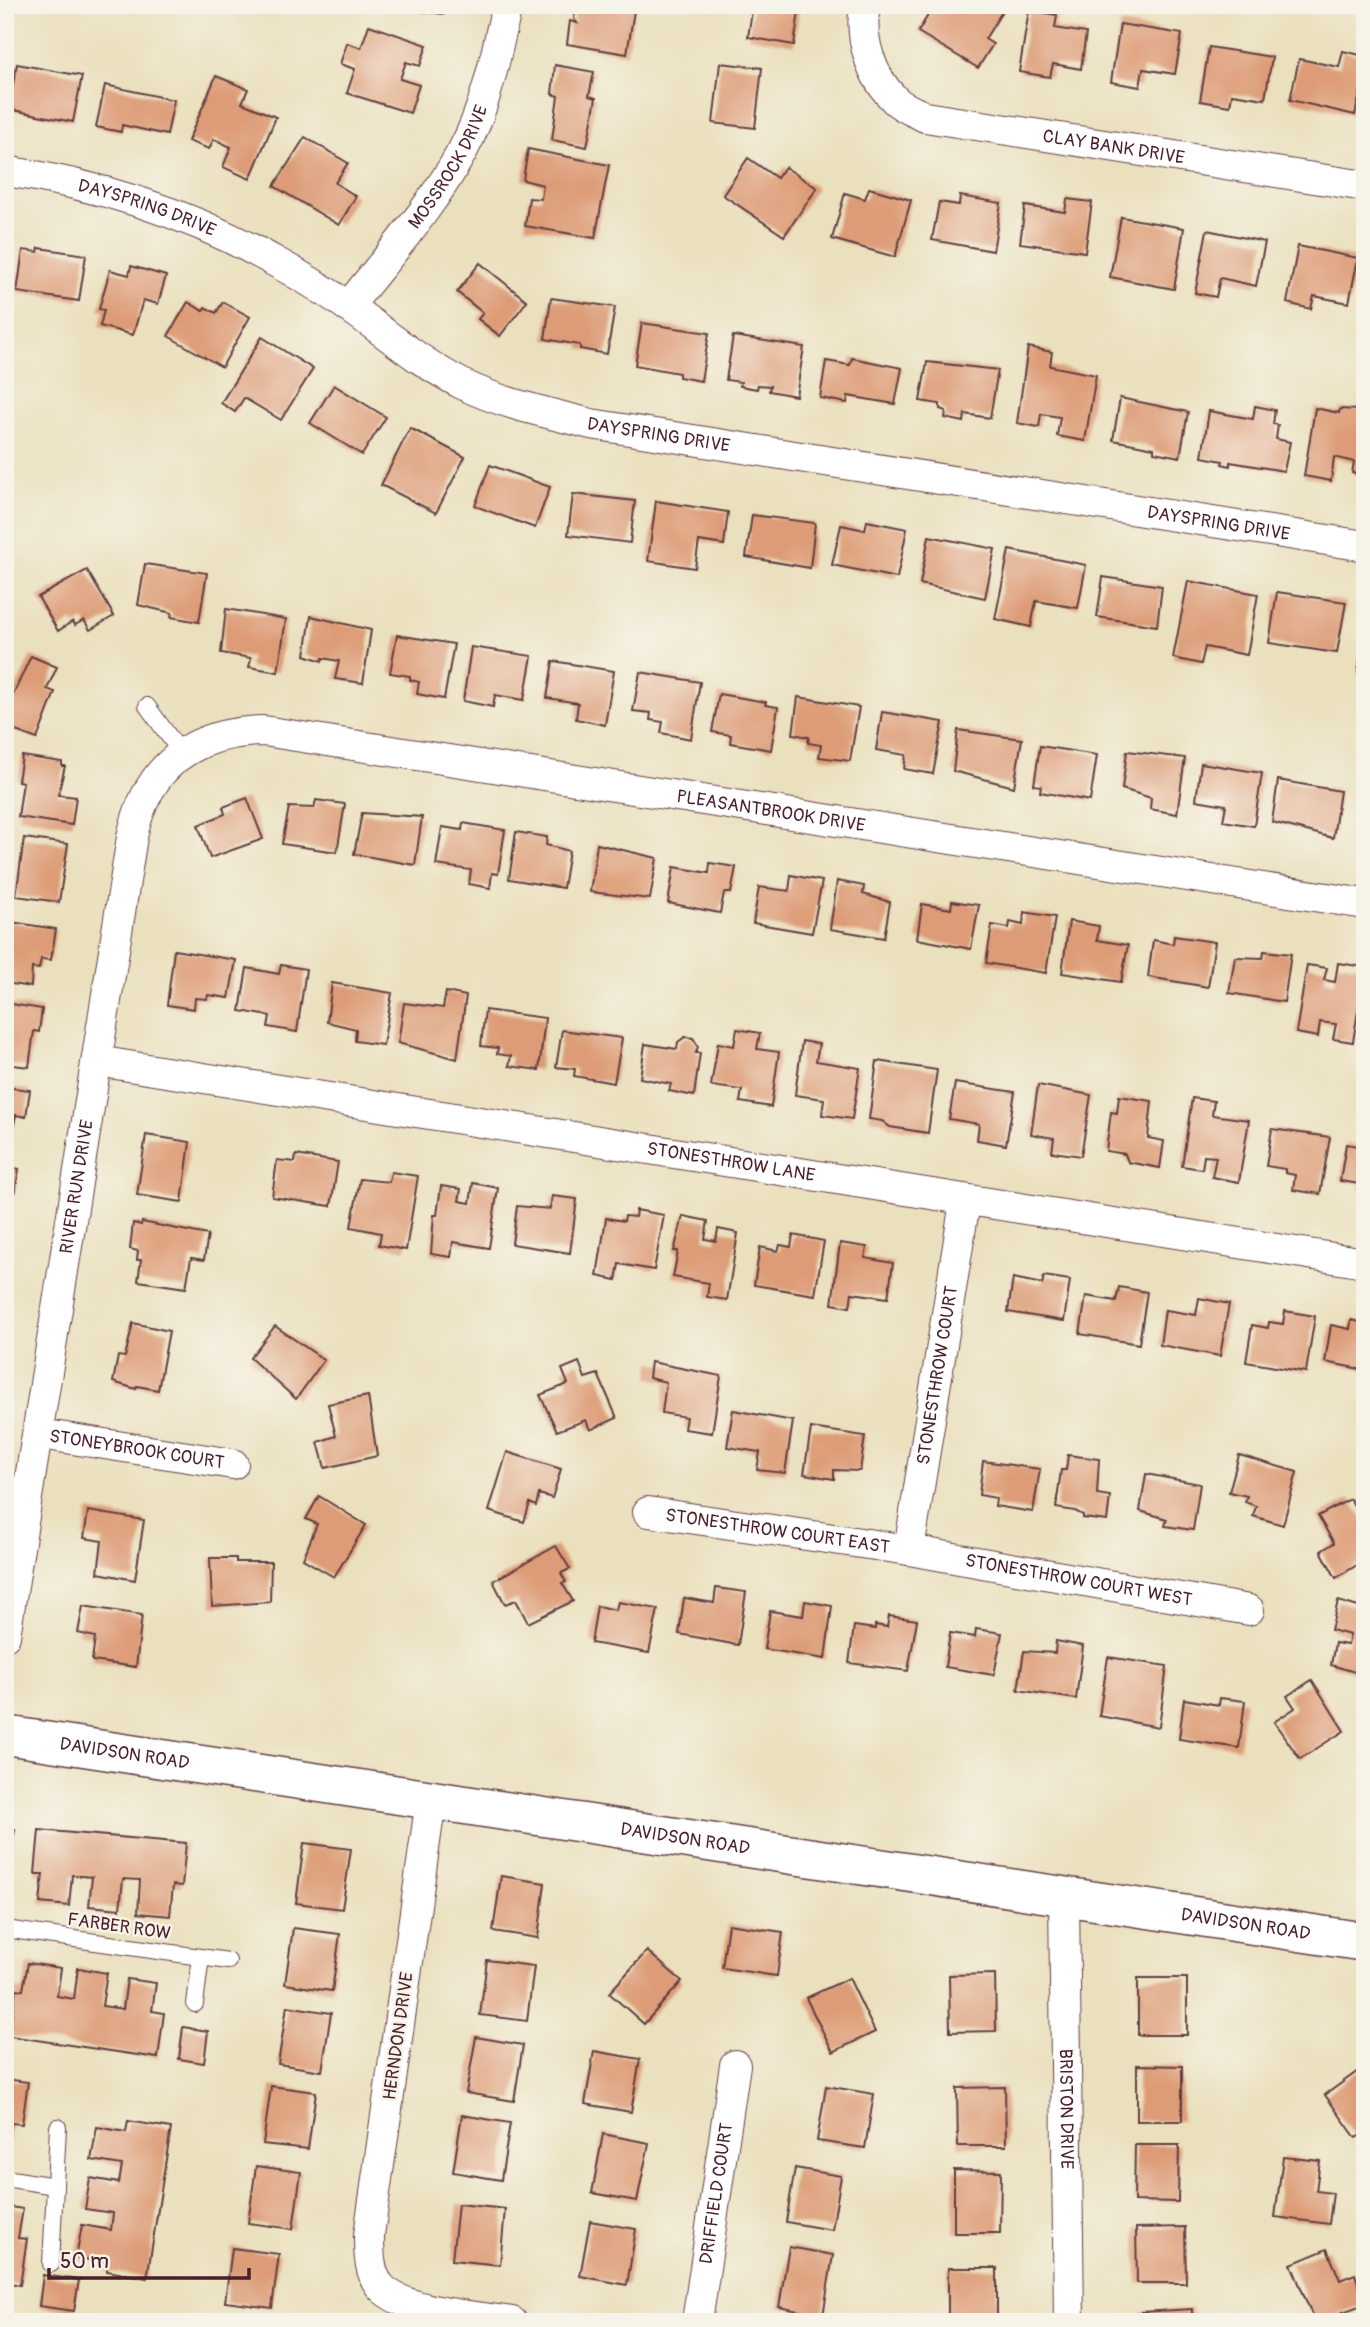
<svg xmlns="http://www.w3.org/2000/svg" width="1370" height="2327" font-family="Pangolin,sans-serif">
	<rect width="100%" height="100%" fill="#f7f3e8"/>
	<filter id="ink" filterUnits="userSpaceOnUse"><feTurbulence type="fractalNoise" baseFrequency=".0143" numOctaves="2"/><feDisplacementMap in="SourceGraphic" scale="14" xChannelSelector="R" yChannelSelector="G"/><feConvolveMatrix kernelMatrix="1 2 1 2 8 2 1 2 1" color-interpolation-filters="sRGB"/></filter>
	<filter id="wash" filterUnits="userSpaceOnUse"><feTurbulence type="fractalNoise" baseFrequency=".00686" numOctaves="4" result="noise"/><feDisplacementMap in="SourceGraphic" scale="28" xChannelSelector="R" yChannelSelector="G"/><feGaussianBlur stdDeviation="1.57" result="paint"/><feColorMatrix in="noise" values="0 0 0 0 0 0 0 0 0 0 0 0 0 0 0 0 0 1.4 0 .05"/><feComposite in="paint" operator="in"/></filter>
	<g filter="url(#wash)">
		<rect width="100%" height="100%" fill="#eae0bd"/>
		<g id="blocks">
			<!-- building -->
			<g fill="#dd9c77">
				<path d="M396,5h49l-1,9 -48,-6z"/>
				<path d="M576,5h59l-8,49 -60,-10 3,-23 7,2 -3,-4z"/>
				<path d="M753,5h47l-6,40 -46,-8z"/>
				<path d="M934,5h62l7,5 -18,29 8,5 -15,24 -60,-36z"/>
				<path d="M1029,10l28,5 -2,13 31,5 -5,36 -28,-5 -3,13 -31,-5z"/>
				<path d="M1120,24l62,10 -7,40 -32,-5 -3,18 -29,-5z"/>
				<path d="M369,25l58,20 -7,21 -14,-4 -6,17 19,6 -9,28 -63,-20 8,-24 -15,-5 7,-21 14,5z"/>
				<path d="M1209,47l63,10 -7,42 -33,-5 -2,12 -30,-5z"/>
				<path d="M1343,51l22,5v17l-10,42 -65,-15 9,-41 40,8z"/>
				<path d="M720,63l42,5 -7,60 -42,-5z"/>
				<path d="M17,64l65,12 -9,46 -65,-13z"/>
				<path d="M555,65l39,7 -5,24 7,2 -9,49 -35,-7 6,-44 -6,-2z"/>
				<path d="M216,76l32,13 -6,14 34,14 -26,62 -27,-12 8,-20 -17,-8 -5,10 -21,-8z"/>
				<path d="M105,85l69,15 -7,35 -45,-10 -1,7 -25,-5z"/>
				<path d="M305,137l43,26 -13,20 21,13 -17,29 -65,-39z"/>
				<path d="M528,149l81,16 -14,73 -70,-12 4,-28 12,1 2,-14 -20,-5z"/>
				<path d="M748,158l29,20 8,-11 32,21 -33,48 -61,-41z"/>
				<path d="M869,188l42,12 -16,57 -63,-18 13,-46 20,6z"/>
				<path d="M960,196l41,7 -8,48 -61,-11 7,-38 20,3z"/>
				<path d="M1067,199l25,3 -7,50 -65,-9 5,-37 40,6z"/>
				<path d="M1121,217l63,11 -10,61 -64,-12z"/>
				<path d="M1207,230l58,12 -9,44 -36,-8 -4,19 -21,-4z"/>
				<path d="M1298,246l60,12 -9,45 -35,-7 -3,13 -24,-6z"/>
				<path d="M39,248l47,7 -7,46 -62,-9 6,-42 15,2z"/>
				<path d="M480,263l47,38 -27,35 -22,-17 5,-6 -26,-21z"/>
				<path d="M131,266l35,10 -8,28 -15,-4 -10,35 -33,-9 4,-16 -5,-1 11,-39 19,5z"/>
				<path d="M551,298l64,9 -8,47 -27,-5v-4l-35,-6z"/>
				<path d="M188,302l15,9 2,-4 11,6 7,-11 27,15 -28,50 -54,-31z"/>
				<path d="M642,323l67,10 -8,48 -22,-4v-4l-44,-8z"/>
				<path d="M733,336l71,11 -8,49 -27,-5 1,-5 -12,-1 -1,4 -17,-3 1,-4 -15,-2z"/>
				<path d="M262,337l51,32 -32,51 -37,-22 -9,14 -14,-9z"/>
				<path d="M1028,347l24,5 -2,14 46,9 -11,66 -28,-5 3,-19 -19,-3 -2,13 -22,-4z"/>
				<path d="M852,358l50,10 -7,36 -47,-8 -1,7 -27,-5 6,-37 24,4z"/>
				<path d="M927,362l71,8 -8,48 -25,-4 -1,8 -19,-4 1,-7 -6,-2v-5l-20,-3z"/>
				<path d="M334,385l52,32 -24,38 -52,-32z"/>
				<path d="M1120,398l68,14 -8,45 -26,-5v-4l-41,-8z"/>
				<path d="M1359,400l6,1v75l-13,-3 2,-11 -20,-5 -3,24 -27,-5 11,-68 24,5 1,-4 19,1z"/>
				<path d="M1255,406l20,4 -2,14 5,1 -2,14 14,3 -6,29 -54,-9v4l-8,-2 1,-3 -21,-4 7,-46 44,8z"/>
				<path d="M410,428l55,29 -29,56 -55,-28z"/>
				<path d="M490,465l60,22 -15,41 -60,-22z"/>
				<path d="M573,494l62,7 -5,42 -62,-8z"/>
				<path d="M656,501l72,11 -4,33 -25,-4 -4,27 -47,-7z"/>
				<path d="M752,515l63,8 -5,45 -64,-11z"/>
				<path d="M867,521l40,8 -10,49 -65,-13 9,-40 24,5z"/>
				<path d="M929,536l66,13 -10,49 -65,-14z"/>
				<path d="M1009,550l77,15 -8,43 -42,-7 -5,26 -36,-8z"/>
				<path d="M145,564l62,9 -8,49 -28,-5 1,-4 -34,-8z"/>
				<path d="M87,570l27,46 -24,14 -6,-10 -9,5 -2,-4 -15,10 -20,-34z"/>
				<path d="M1103,577l59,9 -5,40 -60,-9z"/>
				<path d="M1188,581l70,13 -11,61 -42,-8 -4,17 -28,-6z"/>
				<path d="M1277,592l69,10 -9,51 -68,-10z"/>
				<path d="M226,609l60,10 -8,53 -29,-5 2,-9 -30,-5z"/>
				<path d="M311,616l60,14 -8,53 -28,-4 4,-18 -16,-3 -1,3 -17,-6z"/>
				<path d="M397,635l57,9 -10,55 -27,-5 2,-12 -9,-2v-4l-20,-3z"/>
				<path d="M1363,637h2v36l-7,-1z"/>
				<path d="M471,647l61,9 -8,44 -29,-5 -2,12 -30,-6z"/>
				<path d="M31,656l26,11 -10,22 8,3 -18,47 -32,-12 5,-26z"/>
				<path d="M553,661l61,10 -9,54 -29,-6 2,-16 -31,-5z"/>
				<path d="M640,672l60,10 -9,57 -30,-6 2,-11 -13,-2 1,-7 -18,-2z"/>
				<path d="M719,694l47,8 -1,3 13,2 -7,43 -41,-7 1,-8 -19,-3z"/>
				<path d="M798,697l61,10 -9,54 -31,-4 2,-12 -13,-2 1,-6 -16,-3z"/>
				<path d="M882,712l61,10 -10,52 -29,-5 2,-14 -30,-5z"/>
				<path d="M958,730l64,9 -8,48 -61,-16z"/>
				<path d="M1040,746l57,9 -7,46 -50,-9 1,-6 -7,-1z"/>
				<path d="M1127,751l58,7 -8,56 -27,-5 1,-11 -29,-9z"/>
				<path d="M22,756l40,6v4h3l-7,29 18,2 -4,28 -54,-8 5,-35 -5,-1z"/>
				<path d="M1201,763l61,10 -8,53 -31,-5 3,-16 -30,-5z"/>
				<path d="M1278,780l62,11 -7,47 -61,-16z"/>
				<path d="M247,798l16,41 -53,19 -12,-33 27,-11 -2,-7z"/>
				<path d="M316,800l29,4 -8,48 -55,-8 7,-37 25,1z"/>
				<path d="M362,813l60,4 -7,48 -61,-11z"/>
				<path d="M463,823l42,7 -7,44 -6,-1 -2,15 -21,-4 2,-14 -35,-5 6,-38 20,3z"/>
				<path d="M516,832l31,5 -1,8 23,6 -6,37 -54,-9z"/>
				<path d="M24,838l44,6 -9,58 -43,-6z"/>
				<path d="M597,844l60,14 -7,41 -60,-7z"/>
				<path d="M710,863l26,4 -5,26h-7l-4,20 -52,-10 6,-36 35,6z"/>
				<path d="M791,875l31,6 -10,52 -59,-10 6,-36 30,4z"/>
				<path d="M837,881l27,5 -1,8 27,8 -6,36 -54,-9z"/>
				<path d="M952,901l27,4 -8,44 -54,-10 5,-35 29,5z"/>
				<path d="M1024,912l31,5 -9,56 -60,-10 6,-38 17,3 1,-6 13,3z"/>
				<path d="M5,921l51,8 -5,31 -10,-1 -2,10 -7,-1 -1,19 -26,-4z"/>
				<path d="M1069,921l30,5 -2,14 31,5 -7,37 -59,-9z"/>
				<path d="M1174,936l41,6 -7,45 -60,-10 5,-37 20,4z"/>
				<path d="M174,950l62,10 -7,38 -21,-3 -1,4 -12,-1 -1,11 -27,-4z"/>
				<path d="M1264,951l27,3 -7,48 -55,-9 6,-36 28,1z"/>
				<path d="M1338,963l27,4 -12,75 -20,-3 3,-15 -16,-2 -2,15 -22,-4 11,-68 20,3 -3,12 11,2z"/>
				<path d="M281,965l25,4 -9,63 -29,-5 2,-11 -30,-5 7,-43 32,6z"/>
				<path d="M332,983l60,10 -9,52 -28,-4 1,-12 -29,-7z"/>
				<path d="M446,992l20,4 -9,63 -59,-16 6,-40 39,5z"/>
				<path d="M5,1003l37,6 -3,23 -5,-1 -5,36 -24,-3z"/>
				<path d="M485,1010l60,8 -6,52 -30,-4 2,-10 -14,-2 1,-6 -17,-2z"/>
				<path d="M737,1029l23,4 -3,16 22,3 -8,55 -31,-5 2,-12 -31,-4 7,-43 16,3z"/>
				<path d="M562,1030l60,8 -8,45 -40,-7 1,-7 -19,-2z"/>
				<path d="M685,1037l8,1 5,8 -2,7h4l-6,43 -25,-5 2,-7 -31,-6 5,-34 32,5 1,-7z"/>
				<path d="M802,1041l17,3 -3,17 44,7 -8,51 -30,-4 2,-16 -29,-4z"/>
				<path d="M877,1061l60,9 -9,63 -38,-6 -8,-6 -13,-2z"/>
				<path d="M955,1083l60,9 -9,53 -29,-5 2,-16 -30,-5z"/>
				<path d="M1038,1085l53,10 -10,61 -29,-4 2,-14 -23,-4z"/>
				<path d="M5,1087l25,3 -4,27 -10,-2 -3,14 -5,-1 -1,10z"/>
				<path d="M1119,1096l33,5 -4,37 16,3 -4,27 -32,-6 -3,-8 -19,-3 5,-39 6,1z"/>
				<path d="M1192,1098l22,3 -2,14 37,5 -10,62 -27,-5 4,-20 -12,-1 -2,13 -20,-3z"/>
				<path d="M1272,1129l58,8 -10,57 -27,-4 2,-15 -10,-2v-4l-19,-3z"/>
				<path d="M146,1135l44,7 -8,60 -45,-7z"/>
				<path d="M1346,1144l19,3v43h-6l1,-6 -20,-3z"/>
				<path d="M296,1155l42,7 -7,44 -59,-9 5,-37 18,2z"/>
				<path d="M5,1166l14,3 -4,23 -7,-1 -1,8z"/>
				<path d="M391,1172l27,4 -12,74 -27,-5 2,-12 -30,-6 9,-48 29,3z"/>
				<path d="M473,1183l25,5 -9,60 -36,-6 -2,15 -20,-3 3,-39h3l4,-29 20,3 -2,12 11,2z"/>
				<path d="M552,1196l25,3 -7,54 -58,-9 5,-38 33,3z"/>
				<path d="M636,1210l28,5 -10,55 -35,-6 -3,16 -19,-4 9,-58 18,3 1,-5 10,1z"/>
				<path d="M683,1216l25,5 -3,18 11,2 2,-12 20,4 -11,67 -20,-3 2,-14 -36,-6 5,-26h-4z"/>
				<path d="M142,1222l66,13 -4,25 -13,-2 -5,30 -48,-7 3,-21h-4l1,-9 -8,-2 3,-26 8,2z"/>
				<path d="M793,1235l31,6 -9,54 -61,-10 6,-38 18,4 2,-6 11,2z"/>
				<path d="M840,1243l27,4 -2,11 28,5 -5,35 -36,-5 -2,14 -18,-3z"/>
				<path d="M1044,1276l26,4 -6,41 -56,-9 5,-34 29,6z"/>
				<path d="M1119,1287l28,5 -8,52 -59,-10 6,-38 30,5z"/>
				<path d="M1199,1298l30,6 -9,52 -60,-11 5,-35 31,5z"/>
				<path d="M1285,1311l30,5 -9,56 -60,-10 6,-37 16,3 1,-6 14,2z"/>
				<path d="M1351,1320l14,3v47l-40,-8 6,-37 19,4z"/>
				<path d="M133,1323l36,8 -11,59 -21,-4 -1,3 -23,-7 5,-26 7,1z"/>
				<path d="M275,1326l49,34 -28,39 -46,-41z"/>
				<path d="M579,1362l6,16 13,-4 19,44 -27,12 -4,-10 -29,11 -17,-36 28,-11 -6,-15z"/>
				<path d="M651,1362l70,14 -9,57 -28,-4 2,-12 -24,-4 4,-31 -17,-4z"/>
				<path d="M368,1396l9,60 -52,12 -7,-26 18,-6 -8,-32z"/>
				<path d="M733,1410l60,11 -8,52 -28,-3 3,-18 -33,-5z"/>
				<path d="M811,1428l54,8 -5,35 -26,-1v9l-30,-5z"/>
				<path d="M507,1452l54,17 -9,29 -13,-4 -3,12 -6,-3 -6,19 -35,-11z"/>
				<path d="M1068,1455l31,4 -2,35 13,2 -3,25 -24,-3v-3l-8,-4 -19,-3 5,-38h5z"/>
				<path d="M1239,1455l58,17 -14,53 -30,-9 3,-10 -11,-4 2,-6 -18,-4z"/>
				<path d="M983,1461l57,8 -7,43 -38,-6 1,-8 -17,-3z"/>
				<path d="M1146,1474l54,10 -7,46 -28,-4 2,-7 -27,-8z"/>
				<path d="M319,1496l47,29 -32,52 -31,-18 14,-35 -11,-5z"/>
				<path d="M1350,1499l15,24v37l-29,18 -15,-27 13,-8 -16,-27z"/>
				<path d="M88,1511l56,9 -9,60 -37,-7 4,-32 -18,-3z"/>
				<path d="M556,1546l14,23 -9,4 5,9 -4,1 11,18 -45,22 -12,-23 -11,4 -12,-23z"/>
				<path d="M210,1558h26v4h35l-1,40 -58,4z"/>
				<path d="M716,1588l30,4 -8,53 -59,-11 5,-36 30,5z"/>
				<path d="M805,1601l27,5 -7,53 -61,-10 6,-38 33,5z"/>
				<path d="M1338,1601l27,8v66l-34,-10 4,-22 13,2 2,-10 -19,-5z"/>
				<path d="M618,1602l40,7 -9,44 -58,-10 6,-37 19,4z"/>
				<path d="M83,1606l59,9 -6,52 -44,-6 3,-24 -17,-4z"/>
				<path d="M889,1616l28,4 -9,51 -59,-8 5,-37 21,3v-4l12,2z"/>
				<path d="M976,1629l26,4 -8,42 -49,-8 5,-34 25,4z"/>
				<path d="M1056,1641l27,5 -7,53 -58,-9 6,-39 31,2z"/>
				<path d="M1108,1657l59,9 -8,61 -60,-11z"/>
				<path d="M1312,1680l32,51 -44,28 -26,-37 21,-14 -8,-12z"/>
				<path d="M1220,1698l25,3 -6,47 -60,-9 5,-40 35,6z"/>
				<path d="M5,1828l10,2 -9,37 -1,-1z"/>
				<path d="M39,1830l147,13 -4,43 -9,-1 -3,31 -32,-3 2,-33 -17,-1 -3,30 -31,-3 3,-29 -20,-2 -3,31 -29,-3 3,-29h-8z"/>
				<path d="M304,1843l47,6 -9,60 -46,-6z"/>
				<path d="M501,1876l44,7 -7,55 -45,-7z"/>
				<path d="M728,1924l55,8 -6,44 -55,-8z"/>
				<path d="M293,1928l47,6 -8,57 -47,-7z"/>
				<path d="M647,1951l35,30 -38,43 -35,-31z"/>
				<path d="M487,1960l47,6 -7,55 -47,-6z"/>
				<path d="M28,1963l33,5 -4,28 17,3 4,-31 29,5 -5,33 21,3 4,-30 29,4 -4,28 12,2 -6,45 -149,-22 7,-47 7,1z"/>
				<path d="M995,1974l1,57 -46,1 -1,-57z"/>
				<path d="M849,1978l26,54 -42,20 -27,-54z"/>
				<rect x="1138" y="1978" width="49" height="57"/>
				<path d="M287,2006l44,7 -9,58 -44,-7z"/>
				<path d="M183,2027l25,4 -4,32 -25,-4z"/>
				<path d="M476,2037l47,8 -9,56 -48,-8z"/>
				<path d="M594,2051l46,8 -9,53 -46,-8z"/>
				<path d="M1137,2065l45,1v55h-45z"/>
				<path d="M1365,2066v66l-9,6 -31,-43z"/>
				<path d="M5,2079l23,3 -6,42 -11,-1 -4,30z"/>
				<path d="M271,2086l45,6 -8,57 -45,-5z"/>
				<path d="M826,2086l48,8 -9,54 -48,-7z"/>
				<path d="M1005,2087l1,59h-48l-1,-58z"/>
				<path d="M462,2115l48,8 -9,57 -48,-8z"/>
				<path d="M128,2121l43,7 -24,150 -40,-7 -1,-9 -30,-4 6,-33 29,5 2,-17 -28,-4 5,-31 29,5 3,-18 -31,-5 6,-33 29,5z"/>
				<path d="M603,2134l46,9 -12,58 -45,-8z"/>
				<path d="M1135,2145h44l-1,57 -44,-1z"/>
				<path d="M1283,2157l37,4 -4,30 17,2 -4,31 -54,-7z"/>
				<path d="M256,2166l45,6 -8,57 -45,-6z"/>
				<path d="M795,2168l46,8 -9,54 -46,-8z"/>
				<path d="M954,2170l47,1 -1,62h-46z"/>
				<path d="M458,2204l47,5 -5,56 -48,-5z"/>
				<path d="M5,2206l18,3 -5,29 9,1 -7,46 -15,-3z"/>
				<path d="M590,2221l46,8 -9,56 -47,-9z"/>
				<path d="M1185,2227l1,56h-49l-1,-55z"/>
				<path d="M789,2247l44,8 -10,61 -44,-9z"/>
				<path d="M232,2248l47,6 -7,54 -47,-6z"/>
				<path d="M1327,2249l13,31 15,-6 10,30 -50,18 -24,-58z"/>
				<rect x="948" y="2268" width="49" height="54"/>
				<path d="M43,2275l36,5 -5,31 -35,-5z"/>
				<path d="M1192,2309v13h-50l-1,-10z"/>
			</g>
		</g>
	</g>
	<g filter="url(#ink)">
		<use href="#blocks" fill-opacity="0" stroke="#623c41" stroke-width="2"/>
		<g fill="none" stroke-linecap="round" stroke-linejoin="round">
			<defs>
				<g id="lane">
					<path d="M147,706l34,47"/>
					<path d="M5,1929l223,32"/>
					<path d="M195,2004l6,-47"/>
					<path d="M5,2178l50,8"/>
					<path d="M51,2264l7,-137"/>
				</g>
				<g id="street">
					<path id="s1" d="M865,5c-6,34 6,72 31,96 8,7 20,11 29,16l440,69"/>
					<path id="s2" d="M5,171c92,13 186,43 267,89 26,14 52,30 77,47 38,27 73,57 115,78 39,19 84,28 127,39l774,122"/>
					<path id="s3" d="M348,307c40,-51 84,-100 115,-157 24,-45 33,-96 44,-145"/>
					<path id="s4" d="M97,1061c423,64 845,137 1268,202"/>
					<path id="s5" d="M40,1434l193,30"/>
					<path id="s6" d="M648,1512l261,38 340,60"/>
					<path id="s7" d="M909,1550l56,-348"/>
					<path id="s8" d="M5,1636l127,-799c15,-71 60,-105 132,-106l1101,173"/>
					<path d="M431,1800l-62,435c0,18 0,39 12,52 24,26 97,29 131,35"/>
					<path id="s9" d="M1064,1895l5,427"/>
					<path id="s10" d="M697,2322l38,-257"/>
				</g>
				<g id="secondary">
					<path id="s11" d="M5,1735l1360,207"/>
				</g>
			</defs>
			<!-- lane casing -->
			<use href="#lane" stroke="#623c41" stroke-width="18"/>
			<!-- street casing -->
			<use href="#street" stroke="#623c41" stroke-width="32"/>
			<!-- secondary casing -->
			<use href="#secondary" stroke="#623c41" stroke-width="41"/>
			<!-- lane -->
			<use href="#lane" stroke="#fff" stroke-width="16"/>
			<!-- street -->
			<use href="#street" stroke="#fff" stroke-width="30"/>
			<!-- secondary -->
			<use href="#secondary" stroke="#fff" stroke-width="38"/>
		</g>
	</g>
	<g text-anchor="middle" stroke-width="5" stroke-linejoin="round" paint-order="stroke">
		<!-- street labels -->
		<g font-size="18" fill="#4a1f2b" stroke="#f7f3e8">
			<text dy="6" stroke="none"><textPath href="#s1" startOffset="329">CLAY BANK DRIVE</textPath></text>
			<text dy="6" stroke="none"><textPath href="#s3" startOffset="173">MOSSROCK DRIVE</textPath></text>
			<text dy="6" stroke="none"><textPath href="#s2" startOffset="147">DAYSPRING DRIVE</textPath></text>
			<text dy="6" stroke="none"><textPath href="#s2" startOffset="714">DAYSPRING DRIVE</textPath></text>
			<text dy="6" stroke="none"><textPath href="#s2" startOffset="1281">DAYSPRING DRIVE</textPath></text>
			<text dy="6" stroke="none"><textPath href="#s8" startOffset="1508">PLEASANTBROOK DRIVE</textPath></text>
			<text dy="6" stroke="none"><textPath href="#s4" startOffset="642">STONESTHROW LANE</textPath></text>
			<text dy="6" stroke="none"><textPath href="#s8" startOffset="455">RIVER RUN DRIVE</textPath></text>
			<text dy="6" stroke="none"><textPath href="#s7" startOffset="177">STONESTHROW COURT</textPath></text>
			<text dy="6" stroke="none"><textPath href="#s5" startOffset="98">STONEYBROOK COURT</textPath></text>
			<text dy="6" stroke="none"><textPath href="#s6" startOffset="131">STONESTHROW COURT EAST</textPath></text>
			<text dy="6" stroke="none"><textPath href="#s6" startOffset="436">STONESTHROW COURT WEST</textPath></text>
			<text dy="6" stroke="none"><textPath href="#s11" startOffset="121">DAVIDSON ROAD</textPath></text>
			<text dy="6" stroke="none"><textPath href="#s11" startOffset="688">DAVIDSON ROAD</textPath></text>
			<text dy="6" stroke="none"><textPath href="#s11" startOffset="1255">DAVIDSON ROAD</textPath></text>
			<text transform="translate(119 1926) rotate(8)" y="6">FARBER ROW</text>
			<text transform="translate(398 2036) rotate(-82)" y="6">HERNDON DRIVE</text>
			<text dy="6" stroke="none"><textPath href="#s9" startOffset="214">BRISTON DRIVE</textPath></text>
			<text dy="6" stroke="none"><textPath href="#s10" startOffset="130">DRIFFIELD COURT</textPath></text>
		</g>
	</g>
	<!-- margin -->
	<rect width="1370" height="2327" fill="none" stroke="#f7f3e8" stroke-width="28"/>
	<!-- scale -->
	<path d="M49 2268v10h200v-10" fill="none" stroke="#4a1f2b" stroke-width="3.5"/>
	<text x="60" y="2268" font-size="21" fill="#4a1f2b" stroke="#f7f3e8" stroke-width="5" paint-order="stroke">50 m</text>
</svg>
